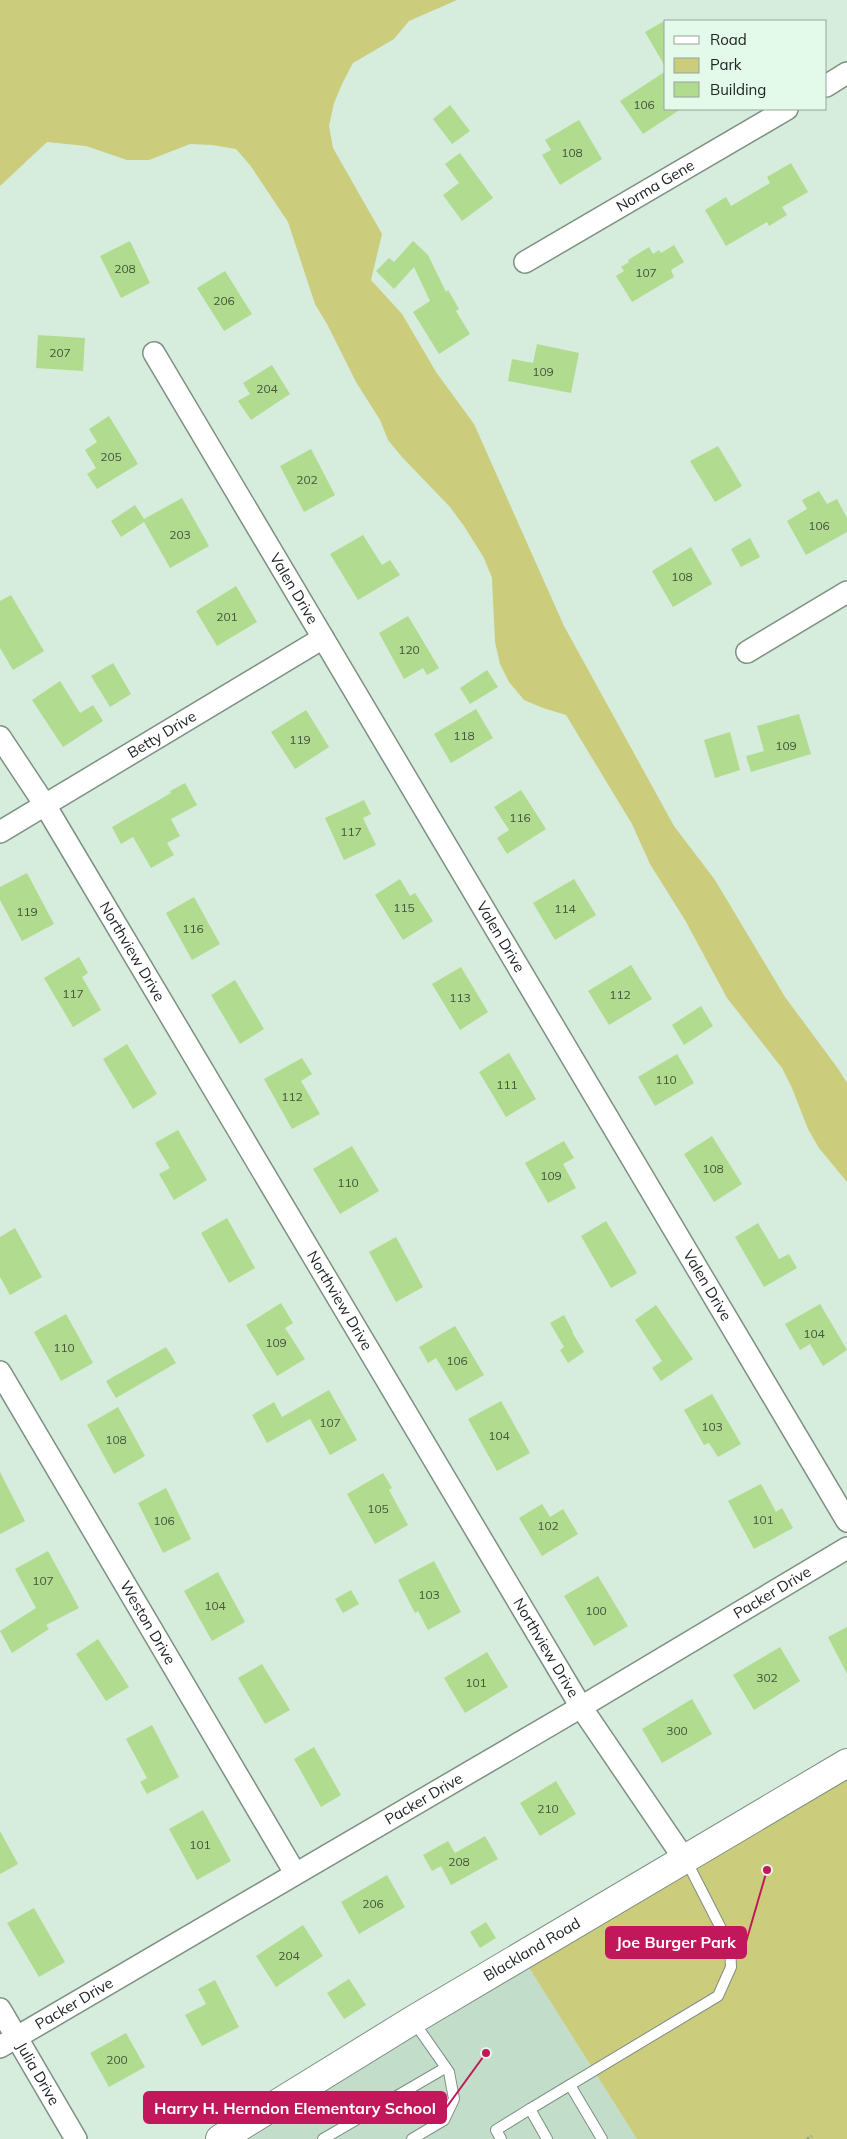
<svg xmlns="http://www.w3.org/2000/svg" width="847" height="2139" font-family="Mulish,sans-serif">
	<rect width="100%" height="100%" fill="#d6ecdc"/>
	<!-- built -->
	<path fill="#c2ddca" d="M528,1966l109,173h-387z"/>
	<!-- green -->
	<g fill="#cbcd7c">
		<path d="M0,0h457l-48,21 -15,18 -41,24 -10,19 -9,21 -5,23 4,22 49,86 -11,46 31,34 34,58 38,52 90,202 110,200 41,54 70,117 54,73 8,13v99l-28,-34 -11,-19 -16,-41 -10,-20 -55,-70 -42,-78 -35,-56 -18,-40 -66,-109 -23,-7 -19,-8 -15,-18 -9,-18 -5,-22 -3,-64 -8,-20 -20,-32 -14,-19 -48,-50 -14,-17 -8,-20 -24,-38 -29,-58 -12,-20 -27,-82 -38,-57 -14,-16 -24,-4 -22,-1 -41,16h-22l-41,-14 -39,-4 -47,44z"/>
		<path d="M847,1775v364h-210l-109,-173z"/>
	</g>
	<!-- building -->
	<g fill="#b1dc8f">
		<path d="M666,20v48l-21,-36z"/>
		<path d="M666,71v38h15l-38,25 -23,-33z"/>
		<path d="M450,105l20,26 -18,13 -19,-25z"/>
		<path d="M579,120l23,39 -42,26 -18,-30 9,-5 -6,-10z"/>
		<path d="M460,153l33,45 -31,23 -19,-26 16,-12 -14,-19z"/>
		<path d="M791,163l17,29 -26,15 5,8 -18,11 -2,-4 -41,24 -21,-36 21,-13 5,9 39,-23 -3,-6z"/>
		<path d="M130,241l20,42 -29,15 -21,-42z"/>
		<path d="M413,241l15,14 18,37 2,-2 11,19 -3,2 14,23 -31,20 -26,-42 17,-11 -16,-34 -20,22 -18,-18 13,-13 5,4z"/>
		<path d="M674,245l10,17 -13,8 3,7 -42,25 -16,-26 8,-5 -3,-4 8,-5 -1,-2 21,-13 4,7 6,-4 2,3z"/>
		<path d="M225,271l27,43 -28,17 -27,-43z"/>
		<path d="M38,335l47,3 -2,33 -47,-3z"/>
		<path d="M537,344l42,9 -8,40 -63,-12 4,-22 21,4z"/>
		<path d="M272,365l18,29 -39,26 -13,-19 12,-7 -7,-11z"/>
		<path d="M109,416l29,48 -41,25 -10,-15 9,-6 -11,-18 12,-8 -8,-13z"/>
		<path d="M718,446l24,40 -27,16 -25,-41z"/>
		<path d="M311,449l24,46 -31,17 -24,-46z"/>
		<path d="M819,491l8,13 10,-5 10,19v14l-41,23 -19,-34 20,-12 -5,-9z"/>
		<path d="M182,498l27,48 -39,22 -26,-46 -23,15 -10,-16 24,-16 9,14z"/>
		<path d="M363,535l19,30 8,-5 10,15 -42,25 -28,-46z"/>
		<path d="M750,538l10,19 -19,10 -10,-18z"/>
		<path d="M691,547l21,37 -39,23 -21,-36z"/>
		<path d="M236,586l21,36 -40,24 -21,-35z"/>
		<path d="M11,595l33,56 -31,19 -13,-22v-47z"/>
		<path d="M408,616l31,52 -12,7 -4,-7 -19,11 -25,-46z"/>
		<path d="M113,663l18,31 -21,13 -19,-31z"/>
		<path d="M487,670l11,17 -28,17 -10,-16z"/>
		<path d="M60,681l20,32 13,-8 10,16 -40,26 -31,-47z"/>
		<path d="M476,709l17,29 -42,25 -17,-29z"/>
		<path d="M306,710l23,37 -34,22 -24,-37z"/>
		<path d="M799,714l12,40 -60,18 -5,-16 18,-5 -7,-25z"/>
		<path d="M730,732l10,38 -25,8 -11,-38z"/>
		<path d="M185,783l12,22 -26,14 9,17 -13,7 7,12 -23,13 -18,-31 -12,7 -9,-17 59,-34 -1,-2z"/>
		<path d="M521,790l25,39 -39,25 -10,-16 12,-8 -15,-23z"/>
		<path d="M364,800l7,14 -8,4 13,27 -32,15 -19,-42z"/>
		<path d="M27,873l27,51 -32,17 -22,-41v-13z"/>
		<path d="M400,879l10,17 5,-3 18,28 -30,19 -28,-45z"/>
		<path d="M574,879l22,36 -41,25 -22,-37z"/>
		<path d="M194,897l26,47 -28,16 -26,-47z"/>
		<path d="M79,957l9,16 -6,4 19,33 -28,17 -29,-49z"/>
		<path d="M631,965l21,34 -43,26 -21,-34z"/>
		<path d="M461,967l27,45 -28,18 -28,-46z"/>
		<path d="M235,980l29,49 -24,15 -29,-49z"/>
		<path d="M701,1006l12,20 -29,19 -12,-20z"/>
		<path d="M127,1044l30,50 -24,15 -30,-50z"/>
		<path d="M509,1053l27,46 -30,18 -27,-45z"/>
		<path d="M677,1054l17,29 -39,23 -17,-29z"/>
		<path d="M302,1058l10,16 -11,7 19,33 -28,15 -28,-50z"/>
		<path d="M178,1130l29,50 -33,20 -15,-26 11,-6 -15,-25z"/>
		<path d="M712,1136l30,48 -28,18 -30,-48z"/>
		<path d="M564,1141l10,17 -11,6 13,24 -28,15 -23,-40z"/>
		<path d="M352,1146l27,45 -39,23 -27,-45z"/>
		<path d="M227,1218l28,50 -26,15 -28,-50z"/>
		<path d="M606,1221l31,52 -26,15 -30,-52z"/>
		<path d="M758,1223l21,36 10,-5 8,14 -33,19 -29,-50z"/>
		<path d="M15,1228l27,49 -32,18 -10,-18v-40z"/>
		<path d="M396,1237l27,50 -27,15 -27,-50z"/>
		<path d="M281,1303l12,20 -8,5 20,31 -28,17 -31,-51z"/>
		<path d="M820,1304l27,46 -24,16 -13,-22 -10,6 -15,-26z"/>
		<path d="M656,1305l37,54 -32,22 -9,-13 10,-7 -27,-41z"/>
		<path d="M66,1314l27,49 -32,18 -27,-49z"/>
		<path d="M564,1315l9,17h-1l12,20 -16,11 -8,-13 4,-3 -14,-24z"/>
		<path d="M455,1326l29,49 -28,16 -20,-33 -8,5 -9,-16z"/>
		<path d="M166,1347l10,16 -60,35 -10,-17z"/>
		<path d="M329,1390l28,50 -27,15 -20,-36 -43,24 -15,-28 22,-13 8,15z"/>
		<path d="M712,1394l29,50 -23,13 -9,-14 -5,2 -20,-35z"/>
		<path d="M501,1401l29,52 -33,18 -29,-52z"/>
		<path d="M118,1407l27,49 -31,18 -27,-49z"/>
		<path d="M0,1472l25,49 -25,13z"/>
		<path d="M383,1473l9,15 -3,2 19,35 -33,19 -28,-50z"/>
		<path d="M761,1484l15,28 6,-4 11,20 -39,21 -26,-48z"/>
		<path d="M166,1488l25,51 -28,14 -25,-50z"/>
		<path d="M542,1504l8,13 13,-8 15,25 -36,22 -23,-38z"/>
		<path d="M48,1551l31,57 -33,17 3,4 -37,24 -12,-22 36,-23 -21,-39z"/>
		<path d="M434,1561l27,51 -33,18 -10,-19 -3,2 -17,-33z"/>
		<path d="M218,1572l27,50 -33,19 -28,-50z"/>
		<path d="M598,1576l30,50 -34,20 -30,-50z"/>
		<path d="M351,1590l8,14 -16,9 -8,-14z"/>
		<path d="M847,1627v47l-19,-37z"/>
		<path d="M98,1639l31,48 -23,14 -30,-47z"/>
		<path d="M780,1647l20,34 -46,29 -21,-35z"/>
		<path d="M487,1652l21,35 -43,26 -21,-35z"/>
		<path d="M262,1664l28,46 -25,14 -27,-46z"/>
		<path d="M692,1699l20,35 -50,29 -20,-34z"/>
		<path d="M152,1725l27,52 -32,17 -7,-12 7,-4 -21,-39z"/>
		<path d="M314,1747l27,48 -20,12 -27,-48z"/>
		<path d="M556,1781l20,33 -36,22 -20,-33z"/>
		<path d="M203,1810l28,51 -34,19 -28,-51z"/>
		<path d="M0,1831l18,33 -18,10z"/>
		<path d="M485,1836l13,23 -47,26 -10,-19 -9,5 -9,-16 25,-14 7,12z"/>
		<path d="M387,1875l18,32 -46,27 -18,-32z"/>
		<path d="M34,1908l31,54 -26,15 -32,-54z"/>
		<path d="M486,1922l10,16 -16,10 -10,-16z"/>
		<path d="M303,1925l20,31 -47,31 -20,-31z"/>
		<path d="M349,1979l17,26 -22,14 -17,-26z"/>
		<path d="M215,1980l24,47 -37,19 -17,-31 21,-11 -8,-15z"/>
		<path d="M126,2033l19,34 -36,20 -19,-34z"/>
	</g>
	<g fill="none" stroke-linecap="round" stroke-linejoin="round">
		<defs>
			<g id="lane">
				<path d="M570,2085l32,54"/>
				<path d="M323,2139l122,-71"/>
				<path d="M412,2139l32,-19 10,-21 -5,-27 -35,-50"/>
				<path d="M501,2139l-5,-9 34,-21"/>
				<path d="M547,2139l-17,-30 188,-113 13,-29 -1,-21 -44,-86"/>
			</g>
			<g id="street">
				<path d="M826,86l21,-13"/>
				<path id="s1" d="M525,262l262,-153"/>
				<path id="s2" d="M154,353l693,1168"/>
				<path d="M747,652l100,-60"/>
				<path id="s3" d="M0,737l45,68 536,902 104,153"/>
				<path id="s4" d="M0,832l323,-194"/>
				<path id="s5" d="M0,1372l295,501"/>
				<path id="s6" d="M0,2009l76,130"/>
				<path id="s7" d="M0,2047l581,-340 266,-159"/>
			</g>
			<g id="secondary">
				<path id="s8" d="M220,2139l193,-119 434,-257"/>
			</g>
		</defs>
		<!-- lane casing -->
		<use href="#lane" stroke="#7d9082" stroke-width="12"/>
		<!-- street casing -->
		<use href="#street" stroke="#7d9082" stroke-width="24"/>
		<!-- secondary casing -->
		<use href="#secondary" stroke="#7d9082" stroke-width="30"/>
		<!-- path -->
		<path stroke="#8d9d91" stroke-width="3" stroke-dasharray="2.5 2.5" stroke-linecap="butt" d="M807,2139l5,-3"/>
		<!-- lane -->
		<use href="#lane" stroke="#fff" stroke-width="10"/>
		<!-- street -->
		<use href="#street" stroke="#fff" stroke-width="21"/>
		<!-- secondary -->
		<use href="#secondary" stroke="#fff" stroke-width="28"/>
	</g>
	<g text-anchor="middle" stroke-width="4.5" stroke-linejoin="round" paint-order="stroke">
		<!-- number labels -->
		<g font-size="12" fill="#44543d">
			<text x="644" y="109">106</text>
			<text x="572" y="157">108</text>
			<text x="125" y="273">208</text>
			<text x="646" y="277">107</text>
			<text x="224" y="305">206</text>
			<text x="60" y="357">207</text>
			<text x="543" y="376">109</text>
			<text x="267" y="393">204</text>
			<text x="111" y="461">205</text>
			<text x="307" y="484">202</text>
			<text x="819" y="530">106</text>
			<text x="180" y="539">203</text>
			<text x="682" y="581">108</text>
			<text x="227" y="621">201</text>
			<text x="409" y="654">120</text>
			<text x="464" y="740">118</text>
			<text x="300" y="744">119</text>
			<text x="786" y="750">109</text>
			<text x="520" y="822">116</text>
			<text x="351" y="836">117</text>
			<text x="404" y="912">115</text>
			<text x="565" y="913">114</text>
			<text x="27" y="916">119</text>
			<text x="193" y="933">116</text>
			<text x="73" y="998">117</text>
			<text x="620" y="999">112</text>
			<text x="460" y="1002">113</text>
			<text x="666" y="1084">110</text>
			<text x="507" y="1089">111</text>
			<text x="292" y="1101">112</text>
			<text x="713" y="1173">108</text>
			<text x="551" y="1180">109</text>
			<text x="348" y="1187">110</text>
			<text x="814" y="1338">104</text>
			<text x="276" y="1347">109</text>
			<text x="64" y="1352">110</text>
			<text x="457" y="1365">106</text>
			<text x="330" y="1427">107</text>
			<text x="712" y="1431">103</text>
			<text x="499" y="1440">104</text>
			<text x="116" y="1444">108</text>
			<text x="378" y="1513">105</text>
			<text x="763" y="1524">101</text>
			<text x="164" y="1525">106</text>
			<text x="548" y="1530">102</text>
			<text x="43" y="1585">107</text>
			<text x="429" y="1599">103</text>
			<text x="215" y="1610">104</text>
			<text x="596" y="1615">100</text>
			<text x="767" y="1682">302</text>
			<text x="476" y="1687">101</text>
			<text x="677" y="1735">300</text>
			<text x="548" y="1813">210</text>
			<text x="200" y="1849">101</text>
			<text x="459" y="1866">208</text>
			<text x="373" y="1908">206</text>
			<text x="289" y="1960">204</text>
			<text x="117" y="2064">200</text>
		</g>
		<!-- street labels -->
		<g font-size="15" fill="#202722" stroke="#e3f9e9">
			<text dy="5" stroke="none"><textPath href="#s1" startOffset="151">Norma Gene</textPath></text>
			<text dy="5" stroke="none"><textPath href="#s2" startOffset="274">Valen Drive</textPath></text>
			<text dy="5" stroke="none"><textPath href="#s4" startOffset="189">Betty Drive</textPath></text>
			<text dy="5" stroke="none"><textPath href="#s2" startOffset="679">Valen Drive</textPath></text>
			<text dy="5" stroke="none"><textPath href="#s3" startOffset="252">Northview Drive</textPath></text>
			<text dy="5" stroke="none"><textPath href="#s2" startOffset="1084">Valen Drive</textPath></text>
			<text dy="5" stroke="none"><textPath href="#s3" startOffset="658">Northview Drive</textPath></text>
			<text dy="5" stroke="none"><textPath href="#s7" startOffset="896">Packer Drive</textPath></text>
			<text dy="5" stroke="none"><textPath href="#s5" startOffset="291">Weston Drive</textPath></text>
			<text dy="5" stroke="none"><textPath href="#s3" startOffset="1062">Northview Drive</textPath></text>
			<text dy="5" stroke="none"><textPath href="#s7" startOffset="491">Packer Drive</textPath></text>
			<text dy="5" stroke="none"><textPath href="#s8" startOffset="365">Blackland Road</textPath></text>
			<text dy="5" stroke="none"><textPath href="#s7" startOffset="86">Packer Drive</textPath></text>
			<text dy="5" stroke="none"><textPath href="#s6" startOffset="75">Julia Drive</textPath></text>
		</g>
	</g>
	<!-- callouts -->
	<path fill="none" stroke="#c2185b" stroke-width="2" d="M767 1870L746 1942M486 2053L446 2108"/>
	<g fill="#c2185b" stroke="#e3f9e9" stroke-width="2">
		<circle cx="767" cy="1870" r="5"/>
		<circle cx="486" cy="2053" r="5"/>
	</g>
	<g fill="#c2185b" stroke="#c2185b" stroke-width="2">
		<rect x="606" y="1927" width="140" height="31" rx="5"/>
		<rect x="144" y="2092" width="302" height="31" rx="5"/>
	</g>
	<g font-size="16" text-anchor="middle" font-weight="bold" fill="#fff">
		<text x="676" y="1948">Joe Burger Park</text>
		<text x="295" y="2114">Harry H. Herndon Elementary School</text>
	</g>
	<!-- legend -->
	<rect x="664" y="20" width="162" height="90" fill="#e3f9e9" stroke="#95a599"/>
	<rect x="674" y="36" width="25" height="8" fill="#ffffff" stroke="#95a599"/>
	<text x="710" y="45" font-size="15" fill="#202722">Road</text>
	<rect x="674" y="58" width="25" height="15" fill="#cbcd7c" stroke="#95a599"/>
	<text x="710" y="70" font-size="15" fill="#202722">Park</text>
	<rect x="674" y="82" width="25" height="15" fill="#b1dc8f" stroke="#95a599"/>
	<text x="710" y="95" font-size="15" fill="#202722">Building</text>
</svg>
